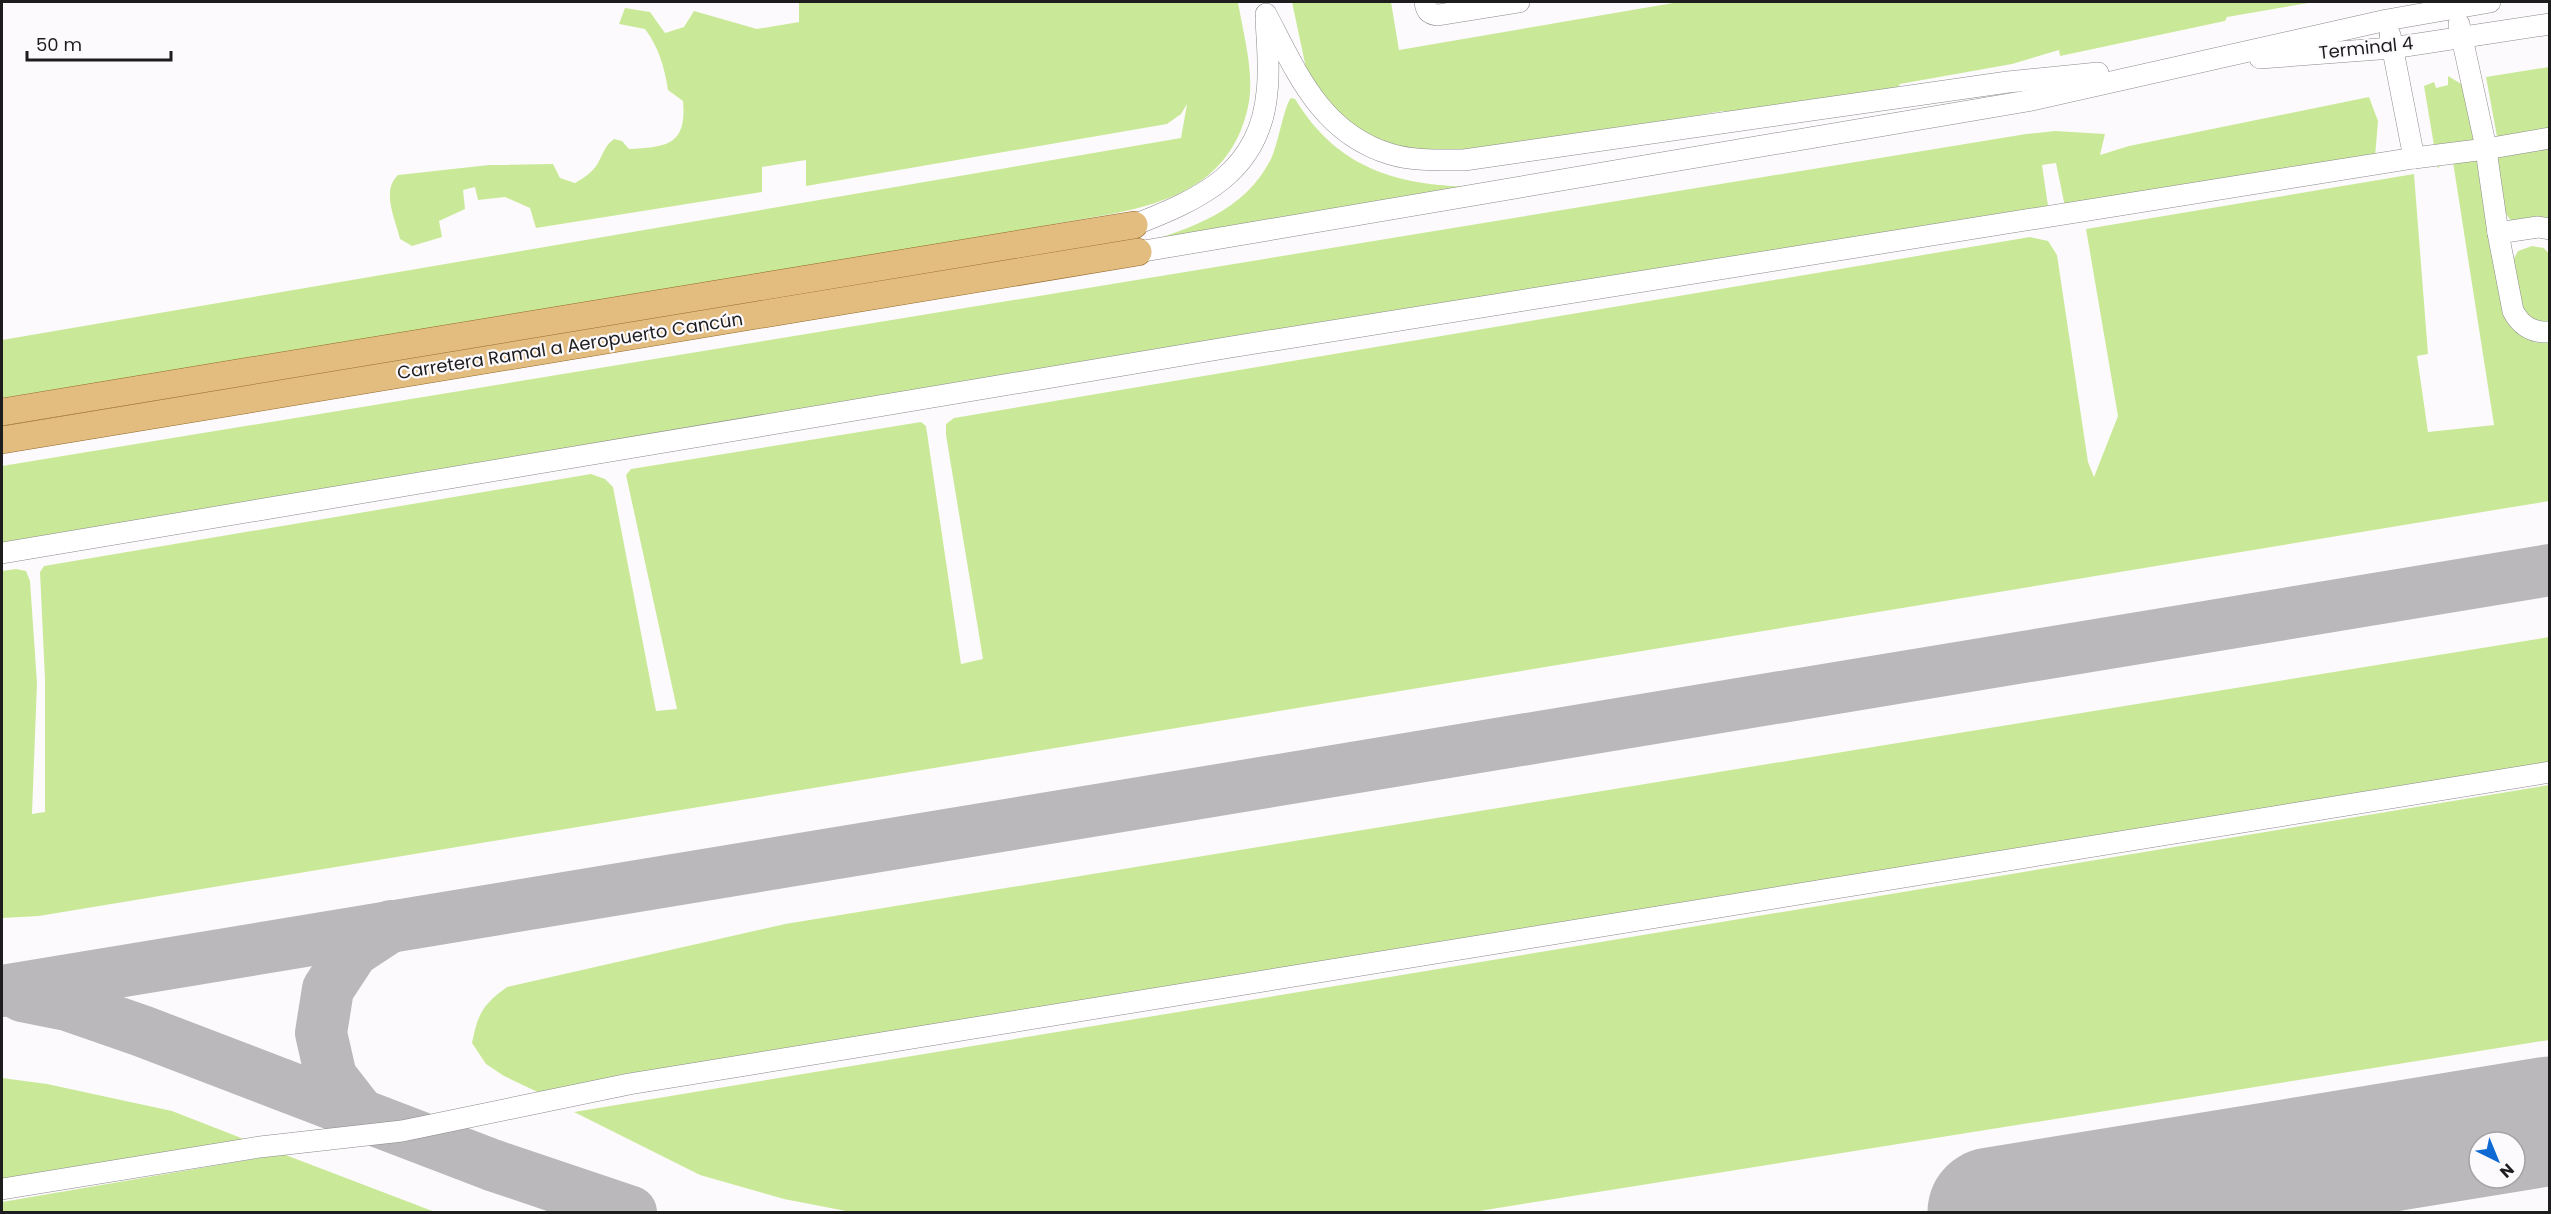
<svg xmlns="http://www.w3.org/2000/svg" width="2551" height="1214" font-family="Poppins,sans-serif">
	<rect width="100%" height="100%" fill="#fdfafd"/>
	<!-- green -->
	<g fill="#cae998">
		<path d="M799,2h439c5,31 16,68 11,100 -20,107 -125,108 -211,125 -23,4 -45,10 -67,16l-969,155v-58l1179,-202 6,-34 -6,10 -14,10 -361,62v-26l-44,7v25l-226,36 -6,-20 -25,-11 -27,3 -3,-13 -12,3 2,19 -26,12 3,16 -30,9 -12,-7c-5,-21 -19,-48 -2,-64l91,-10 64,-1 7,14 15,5c10,-6 20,-12 25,-24 5,-9 5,-13 14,-20l8,2 7,8c38,-2 58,-4 54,-48l-15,-11c-4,-24 -9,-42 -23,-61l-26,-5 6,-16 25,4 15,21 19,-6 10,-16 63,18 42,-7z"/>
		<path d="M1292,2h99l8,48 280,-48h635l-87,15 -2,4 -165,35 -1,-6 -47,14 -112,20 -2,3 -167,29 -8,-5 -285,48 -83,-23 -48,-63z"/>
		<path d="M2549,67v66l-51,9 -12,-65z"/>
		<path d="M2448,76l15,9 12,59 -32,16 -5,9 -14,-83 10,-4 2,6 12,-3z"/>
		<path d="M2369,97l9,24 -3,36 -310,50 -9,-44 -14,2 6,41 -2046,338v-78l2024,-332 29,-3 50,3 -5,21 29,-9z"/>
		<path d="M1291,98l4,1c44,72 105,87 185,88l-342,58c53,-17 106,-33 133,-86 7,-14 13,-53 20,-61z"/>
		<path d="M2549,145v75l-35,3c-16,-10 -16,-52 -18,-70z"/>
		<path d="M2479,156l31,165 24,21 15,1v158l-2510,415 -37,2v-347l14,-2 10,2 4,10 7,102 -5,131 13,-2v-132l-5,-108 4,-6 547,-92 14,5 8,8 43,224 21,-2 -51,-234 5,-6 290,-47 5,4 35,238 22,-5 -37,-224v-11l8,-6 1076,-181 18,4 9,14 31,207 6,15 24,-61 -32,-187 328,-55 14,180 -11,2 11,76 66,-7 -41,-263z"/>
		<path d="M2532,246l12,2 5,6v74l-16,-4 -13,-19 -8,-43 6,-11z"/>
		<path d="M2549,637v129l-2003,330 -42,-20 -18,-12 -14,-21c6,-29 10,-38 35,-56l278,-63z"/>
		<path d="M2549,785v255l-1076,172h-622l-67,-13 -84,-24 -126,-63z"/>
		<path d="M2,1078l45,6 125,27 87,34 -257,45z"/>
		<path d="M283,1154l152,58h-433v-10z"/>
	</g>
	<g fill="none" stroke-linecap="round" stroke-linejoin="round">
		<!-- taxiway -->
		<g stroke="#bab8ba" stroke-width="52">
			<path d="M2,991l2548,-421"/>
			<path d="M22,996l45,9 75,26 350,134 139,47"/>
			<path d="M359,1113l-28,-36 -10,-44 7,-44 25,-38 38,-25"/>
		</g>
		<!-- runway -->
		<path stroke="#bab8ba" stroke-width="129" d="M1992,1212l558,-91"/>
		<defs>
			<g id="minor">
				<path d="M1425,2c1,8 3,12 13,13l81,-13"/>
				<path d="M1266,14c31,59 55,119 124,140 23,7 49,6 74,6l544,-78 90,-9"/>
				<path d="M2459,24l26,119 13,90 15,78c8,15 19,22 37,21"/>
				<path d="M2390,35l24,123"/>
				<path d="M2260,58l132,-10 158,-24"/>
				<path d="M1134,225c66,-26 126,-52 133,-133 3,-24 0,-50 -1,-74"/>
				<path d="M2498,233l40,-6 12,2"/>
				<path d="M1138,252l889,-151 360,-81 103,-18"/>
				<path d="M2,553l1229,-206 1183,-189 72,-9 64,-11"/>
				<path d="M2,1189l258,-42 142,-16 227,-47 1921,-312"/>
			</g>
			<g id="major">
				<path d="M2,412l1132,-187"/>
				<path d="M2,440l1136,-188"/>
			</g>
		</defs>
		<!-- minor casing -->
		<use href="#minor" stroke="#8b888b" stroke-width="22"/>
		<!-- major casing -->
		<use href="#major" stroke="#926827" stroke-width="28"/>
		<!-- minor -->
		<use href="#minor" stroke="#fff" stroke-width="21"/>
		<!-- major -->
		<use href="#major" stroke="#e3bd80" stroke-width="27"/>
	</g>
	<g text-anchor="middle" stroke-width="4.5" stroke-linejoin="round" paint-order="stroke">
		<!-- street labels -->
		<g font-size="18" fill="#1e1d1e" stroke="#fdfafd">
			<text transform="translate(2366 48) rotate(-6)" y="6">Terminal 4</text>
			<text transform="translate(570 346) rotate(-9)" y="6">Carretera Ramal a Aeropuerto Cancún</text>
		</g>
	</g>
	<!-- border -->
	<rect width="2551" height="1214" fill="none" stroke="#1e1d1e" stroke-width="6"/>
	<!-- north arrow -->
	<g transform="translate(2497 1160) rotate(137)"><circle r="28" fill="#fdfafd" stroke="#a4a2a4" stroke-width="1.5"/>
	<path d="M0-4.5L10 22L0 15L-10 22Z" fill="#0e69d2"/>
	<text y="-9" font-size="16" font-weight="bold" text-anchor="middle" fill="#1e1d1e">N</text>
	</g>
	<!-- scale -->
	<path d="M27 51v9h144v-9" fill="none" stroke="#1e1d1e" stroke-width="3"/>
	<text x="36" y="51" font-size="18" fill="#1e1d1e" stroke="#fdfafd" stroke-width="4.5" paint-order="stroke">50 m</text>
</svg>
